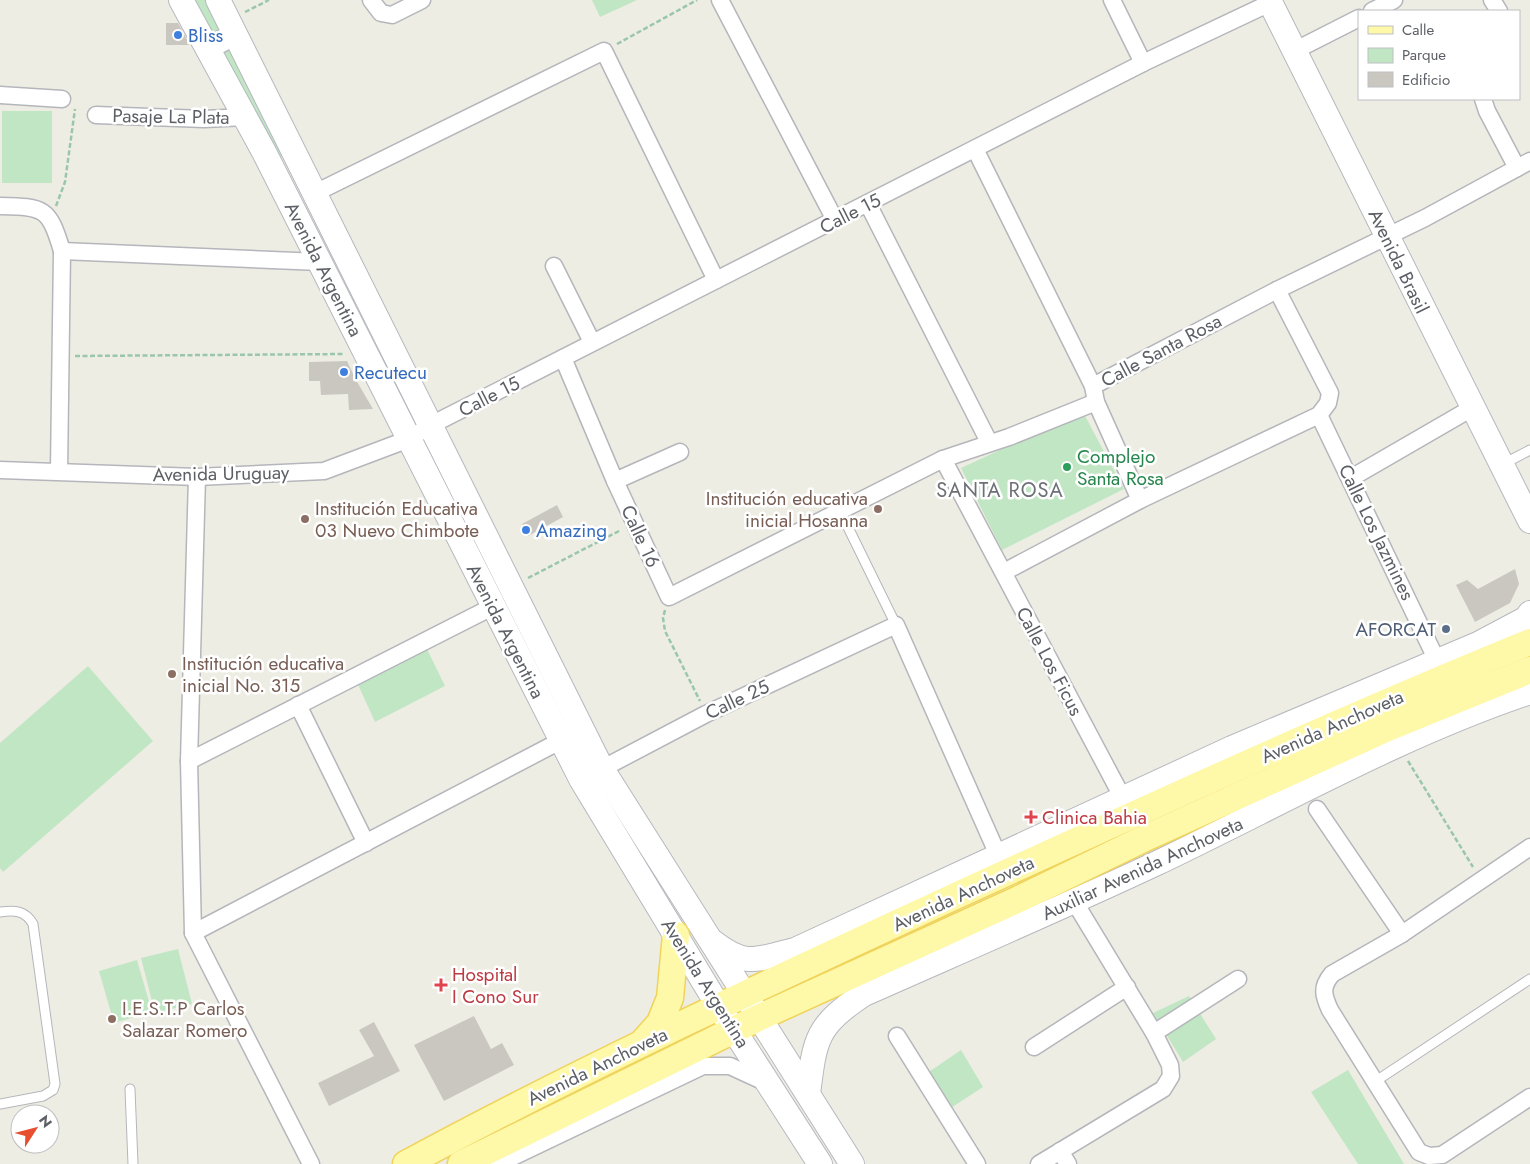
<svg xmlns="http://www.w3.org/2000/svg" width="1530" height="1164" font-family="Jost,sans-serif">
	<rect width="100%" height="100%" fill="#eeede4"/>
	<!-- green -->
	<g fill="#c1e6c4">
		<path d="M192,0h20l13,28 -5,7 -12,-1z"/>
		<path d="M592,0h45l-37,17z"/>
		<path d="M226,44l14,12 45,96 -8,10 -56,-114z"/>
		<rect x="2" y="111" width="50" height="72"/>
		<path d="M1083,412l41,77 -122,61 -41,-82z"/>
		<path d="M425,645l20,41 -70,36 -19,-42z"/>
		<path d="M88,666l65,75 -150,131 -3,-4v-125z"/>
		<path d="M178,949l14,55 -37,9 -14,-55z"/>
		<path d="M137,960l15,52 -38,11 -15,-52z"/>
		<path d="M1189,996l27,43 -33,23 -30,-49z"/>
		<path d="M961,1050l22,37 -43,28 -23,-35z"/>
		<path d="M1348,1070l56,94h-46l-47,-72z"/>
	</g>
	<!-- building -->
	<g fill="#cac7c1">
		<path d="M166,23h12l12,22h-24z"/>
		<path d="M347,361l9,19 17,29 -24,1 -1,-16 -27,1 -1,-14h-11v-19z"/>
		<path d="M557,505l6,12 -35,19 -6,-12z"/>
		<path d="M1515,569l4,15 -9,19 -35,19 -19,-37 11,-5 11,9z"/>
		<path d="M474,1016l17,33 11,-6 12,22 -70,36 -30,-56z"/>
		<path d="M374,1022l26,49 -71,35 -11,-23 56,-27 -15,-26z"/>
	</g>
	<g fill="none" stroke-linecap="round" stroke-linejoin="round">
		<defs>
			<g id="service">
				<path d="M1503,464l27,-14"/>
				<path d="M840,511l56,114"/>
				<path d="M0,912c14,-2 25,-2 33,12l22,160 -2,6 -10,6 -43,8"/>
				<path d="M1376,1081l154,-102"/>
				<path d="M130,1089l3,75"/>
			</g>
			<g id="minor">
				<path d="M371,0l10,13 11,2 30,-15"/>
				<path d="M720,0l115,220"/>
				<path d="M1112,0l31,63"/>
				<path d="M1492,0l7,11"/>
				<path d="M1372,11l22,-11"/>
				<path d="M1294,51l65,-33"/>
				<path d="M0,95l62,4"/>
				<path d="M1483,99l4,12 30,57"/>
				<path d="M96,115l108,4 42,-2"/>
				<path d="M975,149l118,237"/>
				<path d="M315,193l289,-142 112,229"/>
				<path d="M868,204l121,238"/>
				<path d="M0,206c44,1 49,1 62,45l-3,220"/>
				<path d="M62,251l258,11"/>
				<path d="M554,266l38,76"/>
				<path d="M563,358l52,123 54,116 274,-138 66,-22 87,-35 -3,-16 184,-96 148,-72 105,-57"/>
				<path d="M1096,402l44,98"/>
				<path d="M1319,415l122,254"/>
				<path d="M943,459l184,347"/>
				<path d="M0,470l197,7 127,-6 85,-32 22,-14 712,-362 127,-60"/>
				<path d="M197,477l-8,284 4,172 118,231"/>
				<path d="M1351,478l121,-70"/>
				<path d="M615,481l65,-29"/>
				<path d="M1004,572l136,-72 179,-85 9,-12 2,-10 -53,-103"/>
				<path d="M298,705l68,138"/>
				<path d="M189,761l305,-155"/>
				<path d="M592,774l114,-60 190,-89 106,239"/>
				<path d="M1317,809l85,125"/>
				<path d="M1530,847l-128,87 -70,40c-11,13 -9,21 -2,36l89,142 10,4 13,-1 88,-58"/>
				<path d="M193,933l369,-193"/>
				<path d="M1154,1033l84,-54"/>
				<path d="M897,1036l80,128"/>
				<path d="M1034,1047l93,-60"/>
				<path d="M1060,1151l8,13"/>
				<path d="M498,1164l205,-98h27l37,17"/>
				<path d="M1039,1164l124,-75 8,-13 -1,-11 -16,-32 -80,-132"/>
			</g>
			<path id="tertiary" d="M207,49l28,-15"/>
			<g id="secondary">
				<path d="M181,0l83,152 317,627 138,228 101,157"/>
				<path d="M218,0l384,769 250,395"/>
				<path d="M1269,0l261,521"/>
				<path d="M713,942c33,26 44,17 82,8l437,-202 246,-104 49,-26 3,-5"/>
				<path d="M808,1094c7,-56 8,-68 56,-100 97,-43 195,-85 291,-130 124,-59 244,-128 375,-172"/>
			</g>
			<g id="primary">
				<path d="M644,1041l16,-18 10,-25 6,-63"/>
				<path d="M406,1164c177,-96 360,-180 543,-265 192,-88 385,-177 581,-257"/>
				<path d="M461,1164l297,-146 261,-119 124,-60 245,-111 142,-58"/>
			</g>
		</defs>
		<!-- service casing -->
		<use href="#service" stroke="#b5b6bb" stroke-width="11"/>
		<!-- minor casing -->
		<use href="#minor" stroke="#b5b6bb" stroke-width="19"/>
		<!-- tertiary casing -->
		<use href="#tertiary" stroke="#b5b6bb" stroke-width="24"/>
		<!-- secondary casing -->
		<use href="#secondary" stroke="#b5b8be" stroke-width="26"/>
		<!-- primary casing -->
		<use href="#primary" stroke="#f0d35b" stroke-width="29"/>
		<!-- path -->
		<g stroke="#9ac7ab" stroke-width="2.5" stroke-dasharray="5 2.5" stroke-linecap="butt">
			<path d="M245,12l24,-12"/>
			<path d="M617,44l80,-44"/>
			<path d="M56,206l9,-24 10,-73"/>
			<path d="M75,356l270,-2"/>
			<path d="M528,578l93,-48"/>
			<path d="M665,610l-2,8 2,13 35,70"/>
			<path d="M1408,761l65,106"/>
		</g>
		<!-- service -->
		<use href="#service" stroke="#fff" stroke-width="9"/>
		<!-- minor -->
		<use href="#minor" stroke="#fff" stroke-width="16"/>
		<!-- tertiary -->
		<use href="#tertiary" stroke="#fff" stroke-width="21"/>
		<!-- secondary -->
		<use href="#secondary" stroke="#fff" stroke-width="24"/>
		<!-- primary -->
		<use href="#primary" stroke="#fef8a9" stroke-width="26"/>
	</g>
	<!-- markers -->
	<g fill="#3f7fe0" stroke="#fff" stroke-width="2">
		<circle cx="178" cy="35" r="5"/>
		<circle cx="344" cy="372" r="5"/>
		<circle cx="526" cy="530" r="5"/>
	</g>
	<circle fill="#2e9e5b" stroke="#fff" stroke-width="2" cx="1067" cy="467" r="5"/>
	<g fill="#8d6e63" stroke="#fff" stroke-width="2">
		<circle cx="878" cy="509" r="5"/>
		<circle cx="305" cy="519" r="5"/>
		<circle cx="172" cy="674" r="5"/>
		<circle cx="112" cy="1019" r="5"/>
	</g>
	<circle fill="#5c6f8a" stroke="#fff" stroke-width="2" cx="1446" cy="629" r="5"/>
	<g fill="#e0444e" stroke="#fff" stroke-width="2">
		<path d="M1028.5 809.5h5v5h5v5h-5v5h-5v-5h-5v-5h5z"/>
		<path d="M438.5 977.5h5v5h5v5h-5v5h-5v-5h-5v-5h5z"/>
	</g>
	<g text-anchor="middle" stroke-width="5" stroke-linejoin="round" paint-order="stroke">
		<!-- shop labels -->
		<g font-size="19" fill="#366cbe" stroke="#fff" text-anchor="start">
			<text x="188" y="42">Bliss</text>
			<text x="354" y="379">Recutecu</text>
			<text x="536" y="537">Amazing</text>
		</g>
		<!-- street labels -->
		<g font-size="19" fill="#5c5f65" stroke="#fff">
			<text transform="translate(171 116) rotate(1)" y="7">Pasaje La Plata</text>
			<text transform="translate(850 213) rotate(-27)" y="7">Calle 15</text>
			<text transform="translate(1399 261) rotate(64)" y="7">Avenida Brasil</text>
			<text transform="translate(324 269) rotate(63)" y="7">Avenida Argentina</text>
			<text transform="translate(1161 350) rotate(-28)" y="7">Calle Santa Rosa</text>
			<text transform="translate(489 396) rotate(-27)" y="7">Calle 15</text>
			<text transform="translate(221 473) rotate(-1)" y="7">Avenida Uruguay</text>
			<text transform="translate(1377 532) rotate(64)" y="7">Calle Los Jazmines</text>
			<text transform="translate(641 536) rotate(65)" y="7">Calle 16</text>
			<text transform="translate(506 631) rotate(63)" y="7">Avenida Argentina</text>
			<text transform="translate(1050 661) rotate(62)" y="7">Calle Los Ficus</text>
			<text transform="translate(737 699) rotate(-25)" y="7">Calle 25</text>
			<text transform="translate(1332 726) rotate(-24)" y="7">Avenida Anchoveta</text>
			<text transform="translate(1142 868) rotate(-25)" y="7">Auxiliar Avenida Anchoveta</text>
			<text transform="translate(963 893) rotate(-25)" y="7">Avenida Anchoveta</text>
			<text transform="translate(706 983) rotate(58)" y="7">Avenida Argentina</text>
			<text transform="translate(597 1066) rotate(-26)" y="7">Avenida Anchoveta</text>
		</g>
		<!-- leisure labels -->
		<g font-size="19" fill="#27864d" stroke="#fff" text-anchor="start">
			<text x="1077" y="463">Complejo<tspan x="1077" dy="22">Santa Rosa</tspan></text>
		</g>
		<!-- education labels -->
		<g font-size="19" fill="#785e54" stroke="#fff" text-anchor="start">
			<text x="868" y="505" text-anchor="end">Institución educativa<tspan x="868" dy="22">inicial Hosanna</tspan></text>
			<text x="315" y="515">Institución Educativa<tspan x="315" dy="22">03 Nuevo Chimbote</tspan></text>
			<text x="182" y="670">Institución educativa<tspan x="182" dy="22">inicial No. 315</tspan></text>
			<text x="122" y="1015">I.E.S.T.P Carlos<tspan x="122" dy="22">Salazar Romero</tspan></text>
		</g>
		<!-- service labels -->
		<g font-size="19" fill="#4e5e75" stroke="#fff" text-anchor="end">
			<text x="1436" y="636">AFORCAT</text>
		</g>
		<!-- health labels -->
		<g font-size="19" fill="#be3a42" stroke="#fff" text-anchor="start">
			<text x="1042" y="824">Clinica Bahia</text>
			<text x="452" y="981">Hospital<tspan x="452" dy="22">I Cono Sur</tspan></text>
		</g>
		<!-- neighbourhood labels -->
		<g font-size="20" letter-spacing="1" fill="#6d7177" stroke="#fff">
			<text x="1000" y="497">SANTA ROSA</text>
		</g>
	</g>
	<!-- legend -->
	<rect x="1358" y="10" width="162" height="90" fill="#ffffff" stroke="#bebfc1"/>
	<rect x="1368" y="26" width="25" height="8" fill="#fef8a9" stroke="#bebfc1"/>
	<text x="1402" y="35" font-size="15" fill="#5c5f65">Calle</text>
	<rect x="1368" y="48" width="25" height="15" fill="#c1e6c4" stroke="#bebfc1"/>
	<text x="1402" y="60" font-size="15" fill="#5c5f65">Parque</text>
	<rect x="1368" y="72" width="25" height="15" fill="#cac7c1" stroke="#bebfc1"/>
	<text x="1402" y="85" font-size="15" fill="#5c5f65">Edificio</text>
	<!-- north arrow -->
	<g transform="translate(35 1129) rotate(54)"><circle r="24" fill="#ffffff" stroke="#bebfc1"/>
	<path d="M0-4L9 19L0 12L-9 19Z" fill="#e84e30"/>
	<text y="-8" font-size="14" font-weight="bold" text-anchor="middle" fill="#5c5f65">N</text>
	</g>
</svg>
